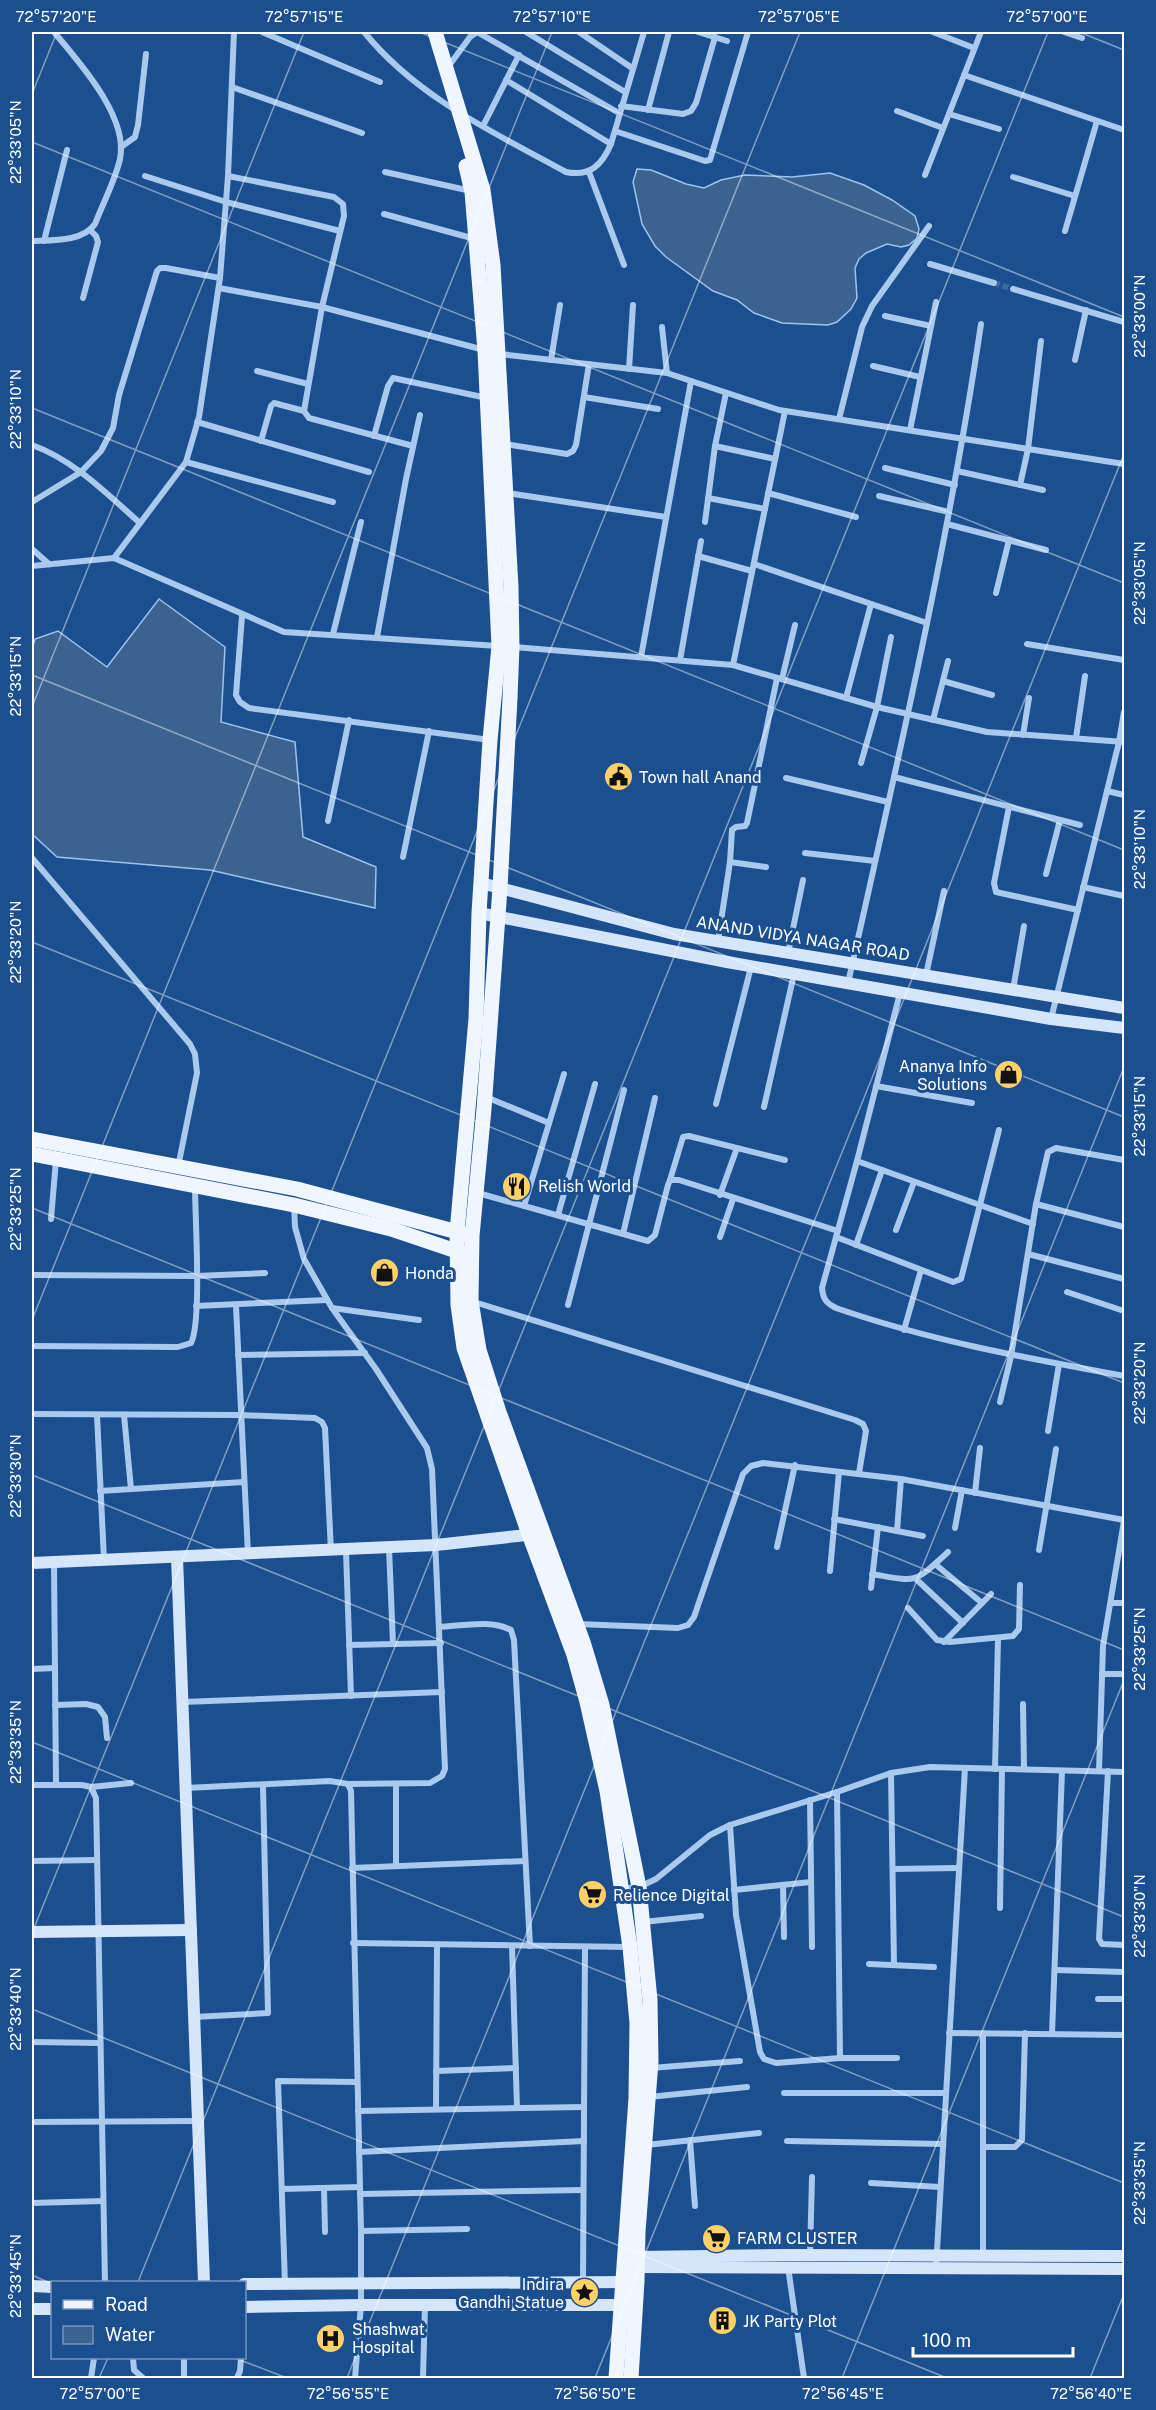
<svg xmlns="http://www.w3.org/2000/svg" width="1156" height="2410" font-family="'Public Sans',sans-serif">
	<rect width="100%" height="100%" fill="#1b4f8f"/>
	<!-- water -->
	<g fill="#3c6290" stroke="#9cc4f0" stroke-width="1.5">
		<path d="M637,169l14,1 35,14 18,4 17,-8 24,-5 47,2 38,-4 34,12 28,15 23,16 4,13 -2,9 -8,7 -8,2 -14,-3 -21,9 -7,6 -4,9 2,30 -6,11 -14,13 -9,3 -46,-2 -28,-10 -17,-13 -24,-9 -47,-34 -11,-11 -13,-22 -9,-42z"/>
		<path d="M159,599l66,48 -4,75 74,20 8,95 73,30 -1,41 -165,-38 -153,-13 -25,-23v-185l3,-10 23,-8 49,36z"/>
	</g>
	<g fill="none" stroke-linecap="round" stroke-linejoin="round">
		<!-- street-tunnel -->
		<path stroke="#3d69a0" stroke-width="6" stroke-dasharray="6 3" stroke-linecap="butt" d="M994,283l19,6"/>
		<!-- street -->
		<g stroke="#a9c9ee" stroke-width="6">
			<path d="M262,32l118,50"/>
			<path d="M364,32c54,66 129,100 202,140 24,5 36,-7 45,-28l33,-112"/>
			<path d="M526,32l99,60"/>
			<path d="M579,32l53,36"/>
			<path d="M698,32l29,9"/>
			<path d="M933,32l41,16"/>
			<path d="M1064,32l18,6"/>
			<path d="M448,67l22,-30 7,-5 142,81"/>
			<path d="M964,75l160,55"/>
			<path d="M506,80l105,64"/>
			<path d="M232,87l130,46"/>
			<path d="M621,106l62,8 8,-3 5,-8 19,-66"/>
			<path d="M648,110l21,-78"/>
			<path d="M897,111l46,17"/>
			<path d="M949,114l50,15"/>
			<path d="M483,126l36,-71"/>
			<path d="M615,131l90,30 5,-1 38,-128"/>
			<path d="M121,147l14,-10 3,-12 8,-71"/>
			<path d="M385,172l86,19"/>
			<path d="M589,172l35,93"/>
			<path d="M925,175l56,-143"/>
			<path d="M145,176l81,26 114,29"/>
			<path d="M228,176l106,21 9,7 1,12 -22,91 -18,104 5,7 104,28"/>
			<path d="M1013,177l62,19"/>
			<path d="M384,214l91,25"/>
			<path d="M1065,231l32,-110"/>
			<path d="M32,241c19,-1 51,1 63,-17 8,-21 20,-43 25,-65 9,-42 -41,-97 -66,-127"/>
			<path d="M44,241l23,-91"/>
			<path d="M930,264l64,19"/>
			<path d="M219,288l103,19 162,43"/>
			<path d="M1013,289l111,33"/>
			<path d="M83,298l15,-56 -2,-6 -5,-5"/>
			<path d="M885,316l46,10"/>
			<path d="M662,327l5,46"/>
			<path d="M500,354l167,19 112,37 345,54"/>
			<path d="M551,360l9,-55"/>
			<path d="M1075,360l11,-50"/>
			<path d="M873,366l47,11"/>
			<path d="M629,369l4,-64"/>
			<path d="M257,371l51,13"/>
			<path d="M584,397l74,12"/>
			<path d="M839,419l23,-92 10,-21 57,-80"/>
			<path d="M197,422l172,50"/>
			<path d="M910,430l26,-128"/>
			<path d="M374,436l14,-50 5,-8 94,20"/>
			<path d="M261,441l10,-35 3,-3 30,8"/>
			<path d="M505,444l62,10 6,-3 3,-6 13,-81"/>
			<path d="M32,445c42,15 75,49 108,78"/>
			<path d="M715,446l60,13"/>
			<path d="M186,462l147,40"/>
			<path d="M885,468l70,17"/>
			<path d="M957,471l86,19"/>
			<path d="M1020,485l8,-36 13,-108"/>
			<path d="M507,493l159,24"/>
			<path d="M768,493l88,24"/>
			<path d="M879,496l70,16"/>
			<path d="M708,498l57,11"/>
			<path d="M32,502l49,-30 20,-21 12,-23 6,-33 38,-124 3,-3h6l54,10"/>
			<path d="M705,522l10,-76 11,-53"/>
			<path d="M947,524l99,26"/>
			<path d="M32,549l17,15"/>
			<path d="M698,556l54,15"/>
			<path d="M114,558l72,-96 13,-45 21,-139 8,-102 6,-144"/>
			<path d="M754,564l173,59"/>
			<path d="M32,566l82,-8 170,74 214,14"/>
			<path d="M996,593l13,-53"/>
			<path d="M242,616l-6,79 4,7 9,6 241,32"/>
			<path d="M333,634l28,-112"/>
			<path d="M377,637l29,-158 14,-64"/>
			<path d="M1027,644l97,16"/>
			<path d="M514,647l219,18 144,42 110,25 137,10"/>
			<path d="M641,657l50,-276"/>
			<path d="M680,660l21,-119"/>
			<path d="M733,665l52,-254"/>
			<path d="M782,679l13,-54"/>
			<path d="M943,681l49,14"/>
			<path d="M846,698l25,-94"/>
			<path d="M933,720l15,-59"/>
			<path d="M1023,735l6,-37"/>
			<path d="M1076,738l9,-62"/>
			<path d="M861,763l16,-56 14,-70"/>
			<path d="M894,777l186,48"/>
			<path d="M786,778l102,24"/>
			<path d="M1107,791l17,4"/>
			<path d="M1009,807l-15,76 2,9 82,18"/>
			<path d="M328,821l21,-101"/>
			<path d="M805,853l70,8"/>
			<path d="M403,857l26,-126"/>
			<path d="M32,858l158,186 5,10 2,19 -19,94"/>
			<path d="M730,862l36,5"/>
			<path d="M1046,874l14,-54"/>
			<path d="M1083,887l41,9"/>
			<path d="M718,941l12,-79 2,-32 4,-3 9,-1 2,-3 30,-145"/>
			<path d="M788,953l15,-73"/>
			<path d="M926,975l18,-84"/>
			<path d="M848,983c49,-219 100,-437 133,-659"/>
			<path d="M1013,990l11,-64"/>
			<path d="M900,993l-43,168 -35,127c1,11 4,15 14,20 95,33 190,50 288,68"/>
			<path d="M1051,1019l68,-277 5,-30"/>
			<path d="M876,1086l96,17"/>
			<path d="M486,1097l63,26"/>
			<path d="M716,1104l35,-137"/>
			<path d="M764,1107l30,-133"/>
			<path d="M857,1161l176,63"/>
			<path d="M670,1180l13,-43 6,-1 96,24"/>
			<path d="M478,1193l170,48 7,-6 13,-50 2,-5h9l159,51"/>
			<path d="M720,1195l17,-47"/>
			<path d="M1036,1204l88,23"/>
			<path d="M294,1205l1,22 9,32 28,49 44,61 51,79 5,21 13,300 -3,7 -12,7 -82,1"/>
			<path d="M524,1206l40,-132"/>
			<path d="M558,1215l37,-131"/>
			<path d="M51,1219l5,-59"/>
			<path d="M896,1230l18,-48"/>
			<path d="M623,1234l32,-136"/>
			<path d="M720,1237l13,-38"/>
			<path d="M836,1237l117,45 8,-3 38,-149"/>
			<path d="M856,1245l26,-75"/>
			<path d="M1028,1254l96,25"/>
			<path d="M32,1275l164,1 69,-3"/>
			<path d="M1067,1292l57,19"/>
			<path d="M471,1301l384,119 8,4 3,7 -7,42"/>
			<path d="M568,1305l56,-215"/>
			<path d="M196,1306l131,-6"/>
			<path d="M236,1306l12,248"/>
			<path d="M332,1308l87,12"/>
			<path d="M904,1330l17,-60"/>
			<path d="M32,1346l146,1 13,-4c11,-21 4,-127 4,-156"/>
			<path d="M238,1355l127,-2"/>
			<path d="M1000,1402l11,-46 25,-152 12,-52 8,-4 68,12"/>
			<path d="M32,1414l208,1 75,3 7,4 3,6 6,123"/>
			<path d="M97,1415l7,145"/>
			<path d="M124,1415l7,74"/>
			<path d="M1048,1431l11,-67"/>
			<path d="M100,1491l144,-9"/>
			<path d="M975,1493l5,-45"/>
			<path d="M834,1519l89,17"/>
			<path d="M955,1528l7,-38"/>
			<path d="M897,1531l4,-52"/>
			<path d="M777,1547l18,-82"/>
			<path d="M389,1548l4,96"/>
			<path d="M1039,1550l17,-101"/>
			<path d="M346,1551l5,145"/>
			<path d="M54,1562l2,223"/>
			<path d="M935,1564l47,39"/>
			<path d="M830,1571l9,-99"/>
			<path d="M872,1574c46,8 41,10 76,-22"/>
			<path d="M916,1579l47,44"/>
			<path d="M871,1588l7,-61"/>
			<path d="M1111,1603h13"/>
			<path d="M908,1608l29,32 13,2 63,-6 6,-7 1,-44"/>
			<path d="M577,1624l101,4 10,-3 6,-8 49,-143 8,-8 12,-3 138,16 223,41"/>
			<path d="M439,1627c23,-1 52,-8 72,3l3,10 16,306"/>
			<path d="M944,1642l47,-48"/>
			<path d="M349,1645l92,-2"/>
			<path d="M32,1669l23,-1"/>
			<path d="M1102,1674h22"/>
			<path d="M182,1702l260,-10"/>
			<path d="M1023,1704l1,65"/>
			<path d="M55,1705l31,-1 12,3 7,10 2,21"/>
			<path d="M995,1769l3,-131"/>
			<path d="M1099,1771l4,-125 21,-125"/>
			<path d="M1108,1771l-9,168 3,5 22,1"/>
			<path d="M891,1773l3,192"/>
			<path d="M32,1785h50l9,2 5,11 9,484"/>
			<path d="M91,1787l40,-4"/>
			<path d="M186,1788l144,-7 18,3 3,7 10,440v74l-6,73"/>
			<path d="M837,1792l3,266"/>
			<path d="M810,1800l2,147"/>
			<path d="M730,1825l6,90 24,137 4,7 12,4 64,-5h57"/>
			<path d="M32,1861l65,-1"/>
			<path d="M396,1866v-82"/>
			<path d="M352,1868l173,-7"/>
			<path d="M893,1869l66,-1"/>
			<path d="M783,1885l1,52"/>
			<path d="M622,1889l17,-2 17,-8 54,-44 20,-10 107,-33 54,-19 39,-6 194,5"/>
			<path d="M734,1890l77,-8"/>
			<path d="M1000,1908l2,-139"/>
			<path d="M643,1922l58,-6"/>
			<path d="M353,1943l275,4"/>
			<path d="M512,1946l5,162"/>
			<path d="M869,1964l65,3"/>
			<path d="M1055,1970l69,2"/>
			<path d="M1098,1999h26"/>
			<path d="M194,2017l74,-4 -5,-227"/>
			<path d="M949,2033l175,2"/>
			<path d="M983,2033v222"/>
			<path d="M1052,2034l10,-263"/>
			<path d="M32,2042l68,1"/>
			<path d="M651,2068l89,-7"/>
			<path d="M436,2071l80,-3"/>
			<path d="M784,2093h162"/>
			<path d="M649,2097l98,-10"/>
			<path d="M436,2109l1,-164"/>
			<path d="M358,2111l226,-4"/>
			<path d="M32,2122l166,-1"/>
			<path d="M690,2140l5,66"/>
			<path d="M787,2141l156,3"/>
			<path d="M646,2145l113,-12"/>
			<path d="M983,2147h32l7,-7 3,-107"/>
			<path d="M359,2152l225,-11"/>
			<path d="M871,2183l69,4"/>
			<path d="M324,2188l1,44"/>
			<path d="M282,2189l78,-2"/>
			<path d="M360,2194l223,-4"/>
			<path d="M32,2203l71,-2"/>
			<path d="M361,2231l106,-2"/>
			<path d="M810,2255l2,-78"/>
			<path d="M788,2267l16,111"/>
			<path d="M936,2268l29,-500"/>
			<path d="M583,2282l2,-335"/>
			<path d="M285,2284l-7,-203 79,1"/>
			<path d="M133,2358l1,12 9,8"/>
			<path d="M184,2358v20"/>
			<path d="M91,2378l3,-20"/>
			<path d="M237,2378l3,-7 1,-13"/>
			<path d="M423,2378l2,-73"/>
		</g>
		<!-- secondary -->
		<g stroke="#d6e6fa" stroke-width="12">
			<path d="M481,883l193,51 450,74"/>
			<path d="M479,913l248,49 324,57 73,9"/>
			<path d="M177,1557l27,725"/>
			<path d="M32,1563l404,-18 100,-11"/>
			<path d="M32,1932l159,-2"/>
			<path d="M638,2257l148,-2 338,1"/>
			<path d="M637,2267l487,2"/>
			<path d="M244,2284l386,-2"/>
			<path d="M32,2286l20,1"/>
			<path d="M244,2307l117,-2h268"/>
			<path d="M32,2309h20"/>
		</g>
		<!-- primary -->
		<g stroke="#f0f6ff" stroke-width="15">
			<path d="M435,32l48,158 10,75 18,322 1,60 -2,51 -10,190 -16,221 -12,127 -1,65 8,49 20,62 84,230 19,63 37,182 11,113 1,61 -13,171 -1,49 -6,97"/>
			<path d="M466,166l6,26 13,159 14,295 -9,94 -11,173 -3,106 -19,213 1,73 6,43 65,186 45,121 13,47 20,89 23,156 7,76 -1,75 -20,280"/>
			<path d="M32,1139l265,50 168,45"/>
			<path d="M32,1154l262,51 97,24 74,25"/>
		</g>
	</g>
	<!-- ticks -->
	<path fill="none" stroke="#fff" stroke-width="1.5" stroke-opacity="0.45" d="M419,32l705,285M1079,32l45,18M32,94l25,-62M32,142l1092,441M32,408l1092,442M32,675l1092,442M32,707l272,-675M32,942l1092,441M32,1208l1092,442M32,1320l520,-1288M32,1475l1092,442M32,1742l1092,441M32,1933l768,-1901M32,2009l915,369M32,2275l20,9M138,2282l910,-2250M235,2358l52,20M99,2378l9,-20M347,2378l777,-1924M595,2378l529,-1311M842,2378l282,-698M1090,2378l34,-84"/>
	<!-- icons -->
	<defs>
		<symbol id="civic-disc" viewBox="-11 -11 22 22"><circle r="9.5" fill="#ffd166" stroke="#1b4f8f"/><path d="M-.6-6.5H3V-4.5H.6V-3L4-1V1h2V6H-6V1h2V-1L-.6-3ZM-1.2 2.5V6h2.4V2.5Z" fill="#111"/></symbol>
		<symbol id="shop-disc" viewBox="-11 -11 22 22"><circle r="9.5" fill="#ffd166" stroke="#1b4f8f"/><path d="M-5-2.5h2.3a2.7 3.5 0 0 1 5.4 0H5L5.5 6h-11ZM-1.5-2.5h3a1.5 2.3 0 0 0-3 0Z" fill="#111"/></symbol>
		<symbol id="restaurant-disc" viewBox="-11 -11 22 22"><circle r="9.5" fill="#ffd166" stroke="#1b4f8f"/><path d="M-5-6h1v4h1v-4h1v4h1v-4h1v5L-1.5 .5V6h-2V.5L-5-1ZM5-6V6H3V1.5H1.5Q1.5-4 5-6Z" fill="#111"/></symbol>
		<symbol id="supermarket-disc" viewBox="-11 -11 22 22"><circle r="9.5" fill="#ffd166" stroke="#1b4f8f"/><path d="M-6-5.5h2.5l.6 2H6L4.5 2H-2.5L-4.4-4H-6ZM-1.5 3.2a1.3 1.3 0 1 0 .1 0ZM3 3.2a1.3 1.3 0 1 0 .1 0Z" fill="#111"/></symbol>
		<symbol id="sight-disc" viewBox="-11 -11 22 22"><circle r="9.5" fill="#ffd166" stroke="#1b4f8f"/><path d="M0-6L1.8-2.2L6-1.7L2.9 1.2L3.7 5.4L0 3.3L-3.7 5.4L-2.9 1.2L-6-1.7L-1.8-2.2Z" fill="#111"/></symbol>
		<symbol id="building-disc" viewBox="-11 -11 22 22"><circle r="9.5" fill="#ffd166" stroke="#1b4f8f"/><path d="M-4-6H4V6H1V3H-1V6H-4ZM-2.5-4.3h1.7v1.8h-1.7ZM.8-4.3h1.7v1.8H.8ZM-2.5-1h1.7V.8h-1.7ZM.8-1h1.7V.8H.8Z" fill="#111"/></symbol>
		<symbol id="hospital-disc" viewBox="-11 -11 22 22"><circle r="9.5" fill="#ffd166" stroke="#1b4f8f"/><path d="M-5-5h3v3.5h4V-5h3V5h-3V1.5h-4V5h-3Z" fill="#111"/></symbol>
	</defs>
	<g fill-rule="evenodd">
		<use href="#civic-disc" x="602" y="760" width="33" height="33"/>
		<use href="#shop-disc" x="992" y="1058" width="33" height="33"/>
		<use href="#restaurant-disc" x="500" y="1170" width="33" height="33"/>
		<use href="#shop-disc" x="368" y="1256" width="33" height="33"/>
		<use href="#supermarket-disc" x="576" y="1878" width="33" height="33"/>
		<use href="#supermarket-disc" x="700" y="2222" width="33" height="33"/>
		<use href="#sight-disc" x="568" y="2276" width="33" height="33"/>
		<use href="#building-disc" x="706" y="2304" width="33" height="33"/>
		<use href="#hospital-disc" x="314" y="2322" width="33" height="33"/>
	</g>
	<g text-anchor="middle" stroke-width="6" stroke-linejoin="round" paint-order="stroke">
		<!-- poi labels -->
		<g font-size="16" fill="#fff" stroke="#1b4f8f" text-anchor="start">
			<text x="639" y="783">Town hall Anand</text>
			<text x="987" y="1072" text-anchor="end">Ananya Info<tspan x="987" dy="18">Solutions</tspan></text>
			<text x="538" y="1192">Relish World</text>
			<text x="405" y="1279">Honda</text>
			<text x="613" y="1901">Relience Digital</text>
			<text x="737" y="2244">FARM CLUSTER</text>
			<text x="564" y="2290" text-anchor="end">Indira<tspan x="564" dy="18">Gandhi Statue</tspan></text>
			<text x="743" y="2327">JK Party Plot</text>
			<text x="352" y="2335">Shashwat<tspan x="352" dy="18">Hospital</tspan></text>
		</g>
		<!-- street labels -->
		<g font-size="16" fill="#fff" stroke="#1b4f8f">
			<text transform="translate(803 938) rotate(9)" y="6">ANAND VIDYA NAGAR ROAD</text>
		</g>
	</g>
	<!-- border -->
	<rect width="1156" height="2410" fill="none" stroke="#1b4f8f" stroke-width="66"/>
	<!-- legend -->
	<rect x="51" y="2281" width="195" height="78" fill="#1b4f8f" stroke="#7695bc" stroke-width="1.5"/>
	<rect x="63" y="2300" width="30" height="9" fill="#f0f6ff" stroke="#7695bc" stroke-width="1.5"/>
	<text x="105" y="2311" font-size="18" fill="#ffffff">Road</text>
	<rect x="63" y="2326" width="30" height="18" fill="#3c6290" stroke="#7695bc" stroke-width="1.5"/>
	<text x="105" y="2341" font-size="18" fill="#ffffff">Water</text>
	<!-- scale -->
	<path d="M913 2347v9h160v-9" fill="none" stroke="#ffffff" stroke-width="3"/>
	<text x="922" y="2347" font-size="18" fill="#ffffff" stroke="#1b4f8f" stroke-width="4.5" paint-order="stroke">100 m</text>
	<rect x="33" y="33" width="1090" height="2344" fill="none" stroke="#fff" stroke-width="2"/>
	<g font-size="15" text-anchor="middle" fill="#fff">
		<text x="56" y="22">72°57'20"E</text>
		<text x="304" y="22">72°57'15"E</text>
		<text x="552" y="22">72°57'10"E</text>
		<text x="799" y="22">72°57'05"E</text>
		<text x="1047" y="22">72°57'00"E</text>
		<text transform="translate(16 142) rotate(-90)" y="5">22°33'05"N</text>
		<text transform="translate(1140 316) rotate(-90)" y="5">22°33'00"N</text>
		<text transform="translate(16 409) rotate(-90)" y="5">22°33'10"N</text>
		<text transform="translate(1140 583) rotate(-90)" y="5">22°33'05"N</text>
		<text transform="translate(16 676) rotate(-90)" y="5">22°33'15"N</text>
		<text transform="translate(1140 849) rotate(-90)" y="5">22°33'10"N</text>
		<text transform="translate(16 942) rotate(-90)" y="5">22°33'20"N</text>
		<text transform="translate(1140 1116) rotate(-90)" y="5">22°33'15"N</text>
		<text transform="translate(16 1209) rotate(-90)" y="5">22°33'25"N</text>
		<text transform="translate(1140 1383) rotate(-90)" y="5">22°33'20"N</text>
		<text transform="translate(16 1476) rotate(-90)" y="5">22°33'30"N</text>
		<text transform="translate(1140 1649) rotate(-90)" y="5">22°33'25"N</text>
		<text transform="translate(16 1742) rotate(-90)" y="5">22°33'35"N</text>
		<text transform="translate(1140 1916) rotate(-90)" y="5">22°33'30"N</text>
		<text transform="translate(16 2009) rotate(-90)" y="5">22°33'40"N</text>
		<text transform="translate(1140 2183) rotate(-90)" y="5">22°33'35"N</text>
		<text transform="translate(16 2276) rotate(-90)" y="5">22°33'45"N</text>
		<text x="100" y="2399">72°57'00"E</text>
		<text x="348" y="2399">72°56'55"E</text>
		<text x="595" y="2399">72°56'50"E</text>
		<text x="843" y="2399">72°56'45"E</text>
		<text x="1091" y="2399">72°56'40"E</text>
	</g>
</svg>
